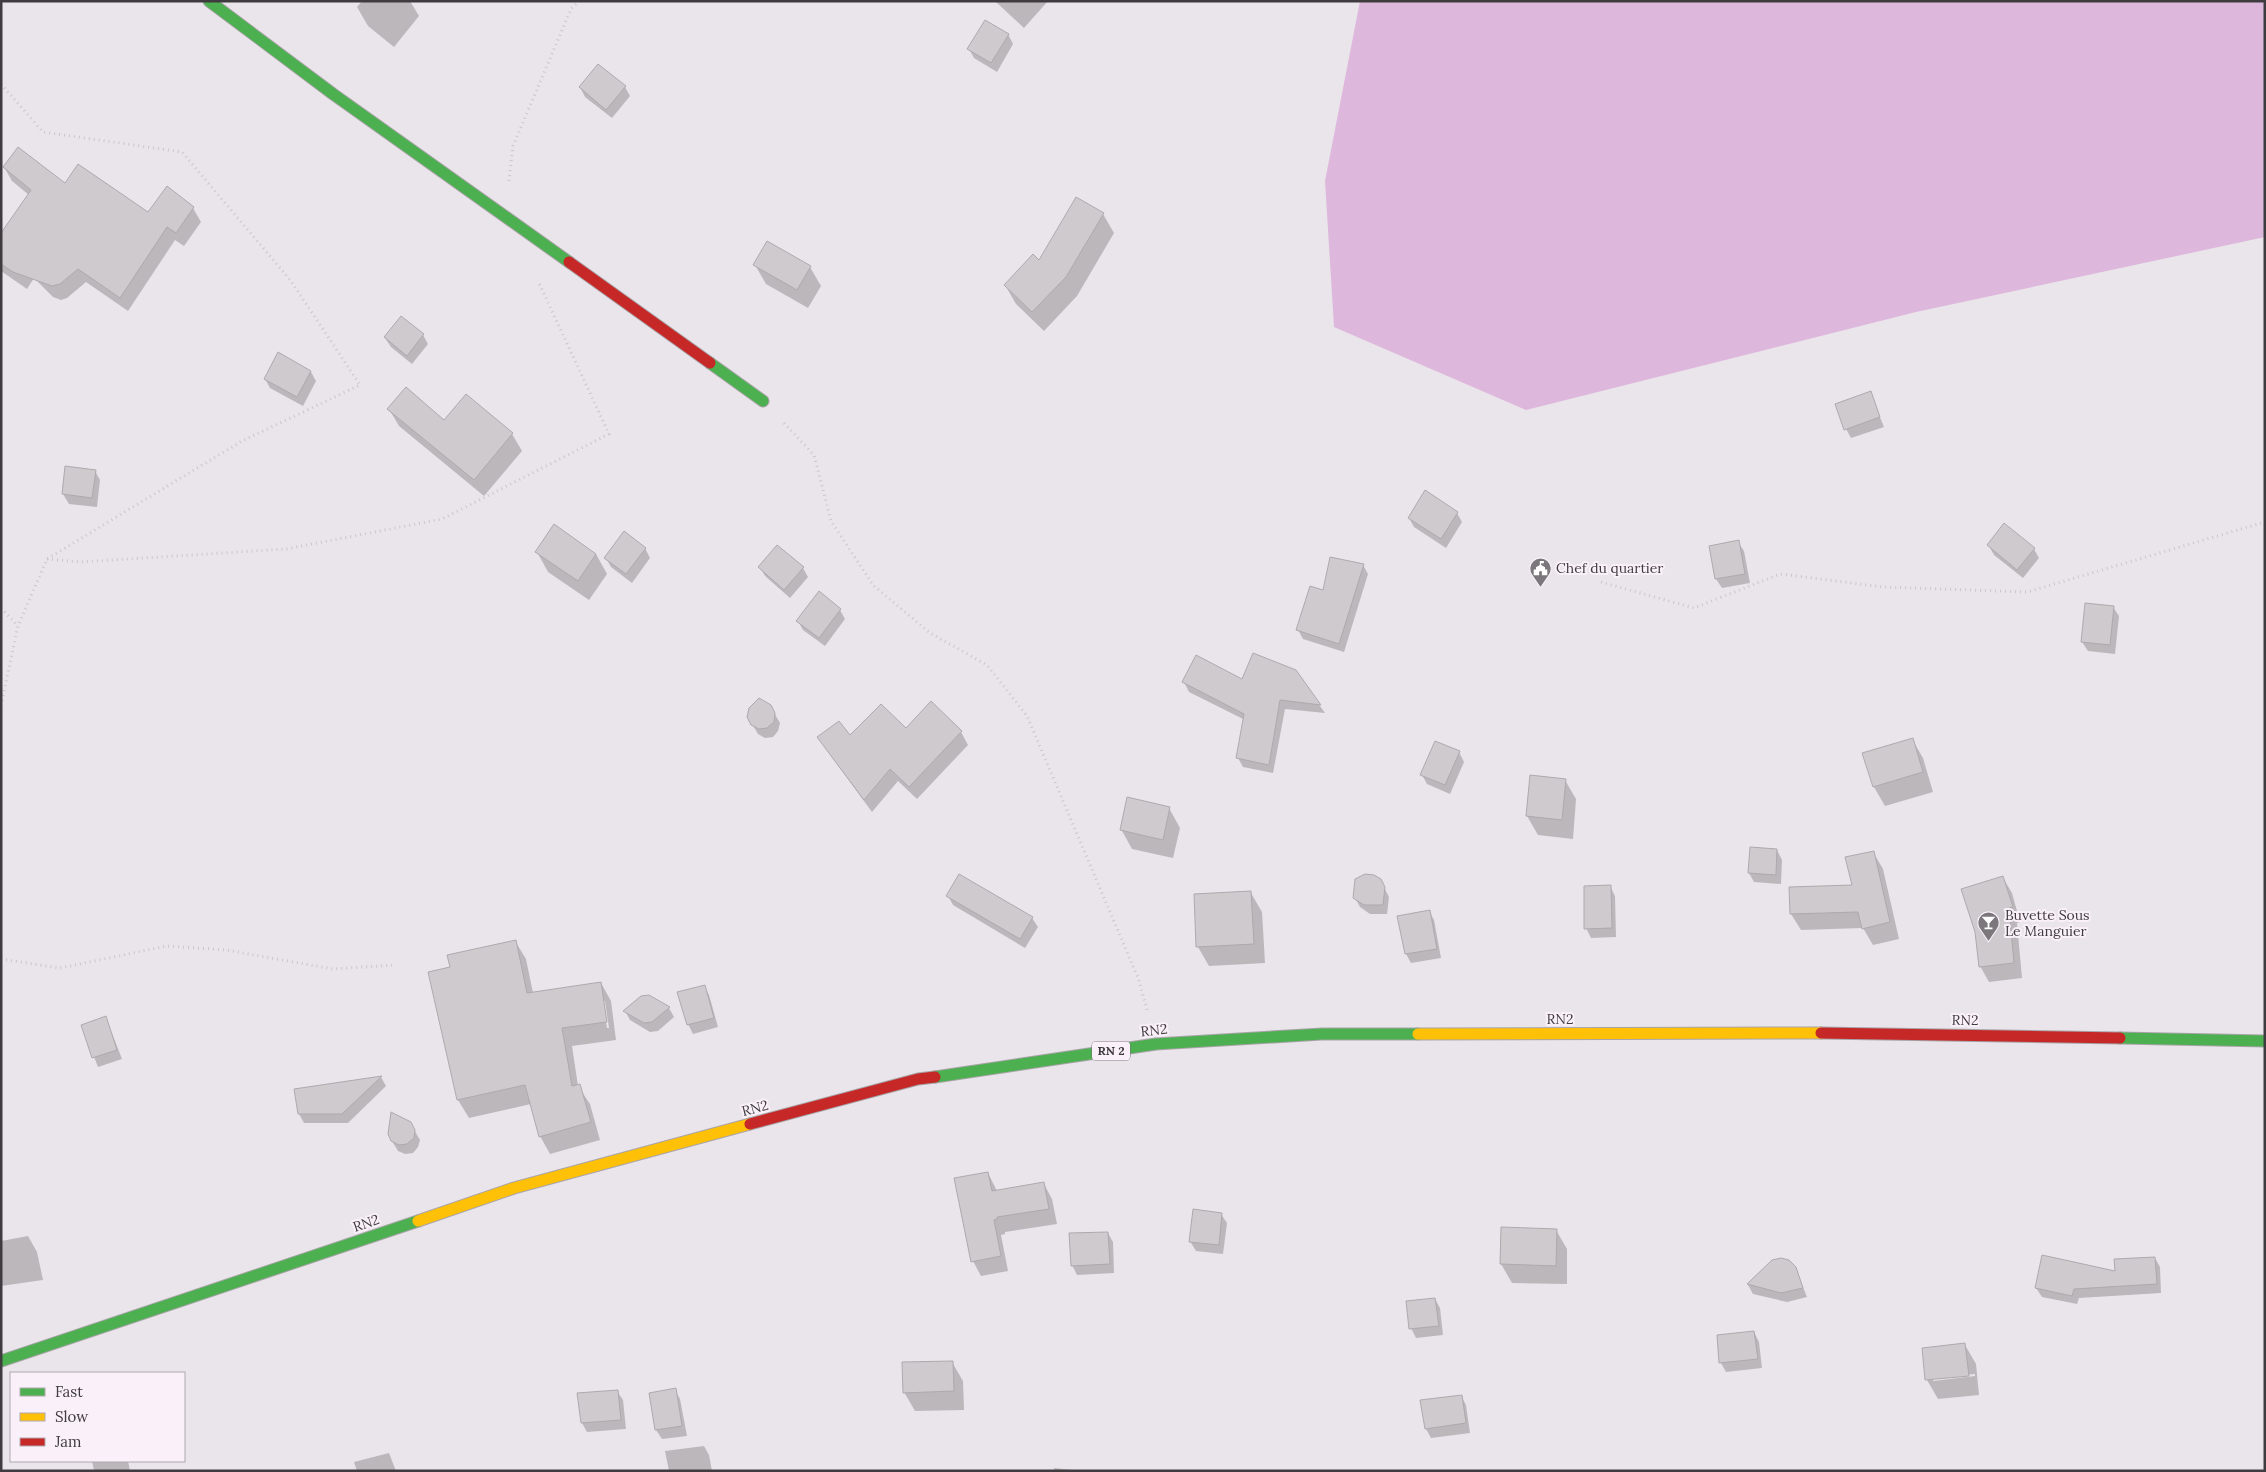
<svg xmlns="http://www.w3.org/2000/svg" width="2266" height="1472" font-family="Lora,serif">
	<rect width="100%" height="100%" fill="#eae5ea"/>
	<!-- forest -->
	<path fill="#deb7dc" d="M1360,1h905v236l-349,75 -390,98 -192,-83 -9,-146z"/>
	<!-- shadow -->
	<g fill="#0003" fill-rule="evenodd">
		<path d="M362,1h48l9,15 -25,31 -26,-21 -11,-19z"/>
		<path d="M995,1h53l-24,27z"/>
		<path d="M1008,34l5,10 -16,28 -23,-14 -5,-9z"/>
		<path d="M580,87h45l5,9 -18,22 -27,-21z"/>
		<path d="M4,167l62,18 83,29 18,-26 26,20 8,14 -17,24 -9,-6 -47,71 -42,-29 -19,16 -6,2 -8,-3 -19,-19 -7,11 -26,-18v-36l28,-40 -17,-14z"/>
		<path d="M1103,214l11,19 -37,63 -33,35 -28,-27 -11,-19z"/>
		<path d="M755,265l55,2 11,19 -13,22 -42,-24z"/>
		<path d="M423,335l5,9 -16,20 -21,-17 -6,-9z"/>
		<path d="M311,372l5,9 -13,25 -33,-18 -5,-9z"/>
		<path d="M1870,393l14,34 -33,11 -5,-9z"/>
		<path d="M389,409l123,25 10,17 -38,45 -85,-70z"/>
		<path d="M66,468l29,3 5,9 -3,27 -28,-3 -6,-10z"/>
		<path d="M1457,513l5,9 -16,26 -32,-21 -5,-9z"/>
		<path d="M1738,542l6,9 6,32 -28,5 -6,-9z"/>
		<path d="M1989,546l45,3 5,9 -16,20 -29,-23z"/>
		<path d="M645,548l5,10 -18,25 -21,-16 -5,-9z"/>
		<path d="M537,552l59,2 11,20 -18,26 -41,-28z"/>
		<path d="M1363,565l5,9 -24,78 -41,-13 -5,-9z"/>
		<path d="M760,567l43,1 5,9 -18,21 -25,-22z"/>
		<path d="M2113,607l6,9 -4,38 -27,-3 -6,-9z"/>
		<path d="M840,610l5,9 -20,27 -22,-16 -5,-9z"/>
		<path d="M1295,671l30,42 -40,-4 -12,64 -30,-6 -5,-9 7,-38 -56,-28 -5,-10 59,-1z"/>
		<path d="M770,706l10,17 -2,8 -5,6 -8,1 -7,-4 -6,-10z"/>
		<path d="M906,730l55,2 7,13 -51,54 -19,-18 -26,31 -54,-74 32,-1z"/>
		<path d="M1912,739l11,19 10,34 -48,14 -11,-19 -10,-33z"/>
		<path d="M1459,752l5,10 -14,32 -23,-10 -5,-9z"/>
		<path d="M1565,780l11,19 -3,40 -35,-4 -11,-19z"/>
		<path d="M1169,808l11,20 -7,30 -41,-9 -11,-20z"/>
		<path d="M1751,849l26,1 5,10 -1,24 -27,-2 -5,-9z"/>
		<path d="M1873,852l10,17 16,70 -26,6 -10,-17 -62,2 -10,-16 62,-28z"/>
		<path d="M2003,878l9,15 8,29 -3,1 5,55 -33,4 -9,-16z"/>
		<path d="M1380,880l9,17 -2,17h-17l-10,-7 -5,-9z"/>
		<path d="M1610,886l5,10 1,41 -25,1 -5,-10z"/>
		<path d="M1251,893l11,19 3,51 -56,3 -11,-19 -3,-52z"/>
		<path d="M948,896l84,22 6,9 -13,21 -72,-43z"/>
		<path d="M1429,911l5,9 7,38 -30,5 -5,-9 -7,-37z"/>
		<path d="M515,941l11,18 7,34 68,-10 10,18 5,39 -44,6 6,40 12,18 10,36 -50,14 -10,-18 -9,-32 -62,14 -11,-18 -6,-132zM603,1001h2l4,27h-2z"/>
		<path d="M704,986l5,9 9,32 -25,7 -5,-10z"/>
		<path d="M669,1008l5,9 -16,14 -8,1 -20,-12 -5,-9z"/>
		<path d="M106,1018l16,41 -24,8 -16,-41z"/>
		<path d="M381,1077l5,9 -38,37h-44l-5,-9 -3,-24z"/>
		<path d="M410,1123l10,17 -2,7 -5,6 -8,1 -7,-3 -6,-10z"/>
		<path d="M988,1173l9,18 47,-7 8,15 5,25 -52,8v2l-4,1 7,36 -27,5 -8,-15z"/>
		<path d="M1221,1214l6,9 -4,31 -27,-3 -6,-10z"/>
		<path d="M1556,1230l11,19v35l-55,-1 -11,-19z"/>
		<path d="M1108,1233l5,9 1,31 -37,2 -5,-10z"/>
		<path d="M28,1236l9,16 6,28 -42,6v-45z"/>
		<path d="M2155,1258l5,9 1,26 -82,5 -2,6 -35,-7 -6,-9 80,-15z"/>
		<path d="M1772,1262l23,5 12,30 -20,5 -34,-8 -5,-9z"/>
		<path d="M1435,1299l5,9 3,27 -27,3 -5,-10z"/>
		<path d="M1754,1332l5,10 3,26 -36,4 -5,-9 -3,-27z"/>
		<path d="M1965,1345l11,19 3,31 -41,4 -11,-19zM1975,1374v2l-42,5v-3z"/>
		<path d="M952,1362l11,19 1,29 -49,1 -11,-19z"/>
		<path d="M675,1390l5,9 7,37 -25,3 -6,-9 -6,-36z"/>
		<path d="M617,1391l6,9 3,29 -39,3 -5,-9z"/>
		<path d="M1461,1396l5,9 4,28 -39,5 -5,-9z"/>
		<path d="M704,1446l5,9 3,16h-43l-4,-20z"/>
		<path d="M389,1453l7,18h-39l-3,-9z"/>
		<path d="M92,1461h36l2,10h-36z"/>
		<path d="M1054,1468l28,3h-28z"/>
	</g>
	<!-- building -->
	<g fill="#cecacd" stroke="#adaaad">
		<path d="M985,20l24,14 -18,29 -24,-14z"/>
		<path d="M598,64l28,22 -20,24 -27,-23z"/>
		<path d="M18,147l47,36 13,-19 70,48 19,-26 27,21 -18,26 -9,-6 -47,71 -42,-29 -18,15 -8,2 -39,-14 -12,-8v-31l30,-43 -28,-23z"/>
		<path d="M1076,197l28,16 -38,64 -34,35 -28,-27 29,-31 6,6z"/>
		<path d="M767,241l44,25 -14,24 -44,-25z"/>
		<path d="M401,316l23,18 -17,22 -23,-19z"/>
		<path d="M278,352l33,19 -14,26 -33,-18z"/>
		<path d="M406,387l38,33 22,-26 47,39 -39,47 -87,-71z"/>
		<path d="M1871,391l9,26 -36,13 -9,-26z"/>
		<path d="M65,466l31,4 -4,28 -30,-4z"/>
		<path d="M1425,490l33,22 -17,27 -33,-21z"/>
		<path d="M2004,523l31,25 -18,22 -30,-25z"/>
		<path d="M554,524l42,30 -18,27 -43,-29z"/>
		<path d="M624,531l22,17 -20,26 -22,-16z"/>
		<path d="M1739,540l6,34 -30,5 -6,-33z"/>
		<path d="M777,545l27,22 -20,23 -26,-23z"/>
		<path d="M1330,557l34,7 -25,80 -43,-14 14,-44 13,4z"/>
		<path d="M819,591l22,18 -22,29 -23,-17z"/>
		<path d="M2085,603l29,3 -4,39 -29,-3z"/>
		<path d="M1253,653l43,17 25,35 -41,-5 -11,65 -33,-7 8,-44 -62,-32 14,-27 46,24z"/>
		<path d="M759,698l12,7 4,8 -1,9 -7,6 -8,1 -8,-4 -4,-8 2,-9z"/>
		<path d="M931,701l31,30 -53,56 -19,-18 -26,31 -47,-63 22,-16 11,14 31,-31 25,24z"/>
		<path d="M1913,738l10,34 -50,15 -11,-34z"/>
		<path d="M1435,741l25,10 -15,34 -25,-10z"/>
		<path d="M1530,775l36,4 -4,41 -36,-4z"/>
		<path d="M1127,797l43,10 -7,33 -43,-10z"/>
		<path d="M1750,847l27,2 -1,26 -28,-2z"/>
		<path d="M1874,851l16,71 -28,7 -4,-17 -68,2 -1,-27 63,-2 -7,-28z"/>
		<path d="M959,874l74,43 -13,22 -74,-43z"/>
		<path d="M1365,874l9,1 7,4 4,8 -2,18h-19l-11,-7 2,-19z"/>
		<path d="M2003,876l10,31 -4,1 5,55 -35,4 -4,-35 -14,-43z"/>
		<path d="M1611,885l1,43 -28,1v-43z"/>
		<path d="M1251,891l3,53 -58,3 -2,-53z"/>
		<path d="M1430,910l7,39 -32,5 -8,-38z"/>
		<path d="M516,940l11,53 74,-11 6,40 -45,6 10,58 8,-2 11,38 -52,15 -14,-52 -68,15 -29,-128 22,-5 -3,-12z"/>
		<path d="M705,985l9,33 -27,7 -10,-33z"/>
		<path d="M649,995l21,12 -18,15 -8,1 -21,-12 18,-15z"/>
		<path d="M106,1016l11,34 -25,8 -11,-33z"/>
		<path d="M382,1076l-40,38h-44l-4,-25z"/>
		<path d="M391,1112l20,10 4,8 -1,8 -7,6 -8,1 -8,-4 -3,-7z"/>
		<path d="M988,1172l4,19 52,-9 5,27 -52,8v2l-3,1 7,36 -30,6 -17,-84z"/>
		<path d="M1193,1209l29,4 -3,32 -30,-3z"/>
		<path d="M1501,1227l56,2 -1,37 -56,-2z"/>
		<path d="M1108,1232l2,32 -39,2 -2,-33z"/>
		<path d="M2042,1255l73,16 -1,-12 41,-2 2,27 -83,5 -2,7 -37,-8z"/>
		<path d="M1781,1258l8,2 7,7 7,21 -22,5 -34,-9 25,-24z"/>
		<path d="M1435,1298l4,28 -30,3 -3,-28z"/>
		<path d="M1754,1331l4,28 -39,4 -2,-28z"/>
		<path d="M1965,1343l4,33 -44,4 -3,-32z"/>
		<path d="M953,1361l1,30 -51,2 -1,-31z"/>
		<path d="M676,1388l6,38 -27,4 -6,-37z"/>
		<path d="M618,1390l3,30 -40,3 -4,-30z"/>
		<path d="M1462,1395l4,28 -41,6 -5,-29z"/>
	</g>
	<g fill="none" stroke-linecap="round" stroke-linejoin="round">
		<defs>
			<g id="fast">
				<path d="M209,1l124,93 236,168"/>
				<path d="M710,363l53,38"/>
				<path d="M2120,1038l145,3"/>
				<path d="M935,1077l221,-33 166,-10h96"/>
				<path d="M1,1361l417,-140"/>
			</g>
			<g id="slow">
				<path d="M1418,1034l403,-1"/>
				<path d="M418,1221l96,-33 236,-64"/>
			</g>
			<g id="jam">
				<path d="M569,262l141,101"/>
				<path d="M1821,1033l299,5"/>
				<path d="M750,1124l168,-45 17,-2"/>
			</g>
		</defs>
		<!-- fast casing -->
		<use href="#fast" stroke="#a8a4a8" stroke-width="13"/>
		<!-- slow casing -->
		<use href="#slow" stroke="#a8a4a8" stroke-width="13"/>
		<!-- jam casing -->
		<use href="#jam" stroke="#a8a4a8" stroke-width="13"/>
		<!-- path -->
		<g stroke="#c9c7c9" stroke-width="3" stroke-dasharray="1 4" stroke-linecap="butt">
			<path d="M1,84l42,48 139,20 109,129 69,104 -118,56 -195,118 -29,67 -17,79"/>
			<path d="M509,181l4,-35 58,-137 8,-8"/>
			<path d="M784,423l30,32 17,66 42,64 57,48 57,32 40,51 111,262 10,35"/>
			<path d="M47,559l33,3 206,-13 156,-30 167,-85 -71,-153"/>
			<path d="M1601,582l93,26 86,-34 104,13 143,5 238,-70"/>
			<path d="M1,608l17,18"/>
			<path d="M1,959l59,9 107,-22 59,4 107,19 62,-4"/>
		</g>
		<!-- fast -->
		<use href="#fast" stroke="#4caf50" stroke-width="11"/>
		<!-- slow -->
		<use href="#slow" stroke="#ffc107" stroke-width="11"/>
		<!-- jam -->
		<use href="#jam" stroke="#c62828" stroke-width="11"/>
	</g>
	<!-- icons -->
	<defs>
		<symbol id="civic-pin" viewBox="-11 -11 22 30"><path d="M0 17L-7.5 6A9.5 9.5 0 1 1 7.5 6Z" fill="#7b777b" stroke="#faf0f9"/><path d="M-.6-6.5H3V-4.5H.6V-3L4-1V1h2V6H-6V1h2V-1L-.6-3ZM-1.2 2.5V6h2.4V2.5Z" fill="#fff"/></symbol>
		<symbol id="bar-pin" viewBox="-11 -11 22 30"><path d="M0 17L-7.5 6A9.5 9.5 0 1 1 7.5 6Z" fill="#7b777b" stroke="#faf0f9"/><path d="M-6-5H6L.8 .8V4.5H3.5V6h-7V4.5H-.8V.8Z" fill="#fff"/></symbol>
	</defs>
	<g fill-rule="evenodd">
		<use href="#civic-pin" x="1528" y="556" width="25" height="34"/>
		<use href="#bar-pin" x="1976" y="910" width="25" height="34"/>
	</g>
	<g text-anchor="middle" stroke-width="4" stroke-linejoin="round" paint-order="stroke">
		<!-- shield labels -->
		<rect fill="#faf0f9" stroke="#777277" stroke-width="1" x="1092" y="1041.5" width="38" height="19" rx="4"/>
		<g font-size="12" font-weight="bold" fill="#3f3c3f">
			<text x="1111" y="1055">RN 2</text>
		</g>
		<!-- poi labels -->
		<g font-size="14" fill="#3f3c3f" stroke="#faf0f9" text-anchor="start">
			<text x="1556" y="573">Chef du quartier</text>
			<text x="2005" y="920">Buvette Sous<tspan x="2005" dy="16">Le Manguier</tspan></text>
		</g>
		<!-- street labels -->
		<g font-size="14" fill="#3f3c3f" stroke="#faf0f9">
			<text x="1560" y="1024">RN2</text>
			<text transform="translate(1965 1020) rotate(1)" y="5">RN2</text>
			<text transform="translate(1154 1030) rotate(-6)" y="5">RN2</text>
			<text transform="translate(755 1108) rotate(-15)" y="5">RN2</text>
			<text transform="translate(366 1223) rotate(-19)" y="5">RN2</text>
		</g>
	</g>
	<!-- border -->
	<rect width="2266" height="1472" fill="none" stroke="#3f3c3f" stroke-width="5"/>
	<!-- legend -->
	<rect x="10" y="1372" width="175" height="90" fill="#faf0f9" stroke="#afa8af"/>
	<rect x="20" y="1388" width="25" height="8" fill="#4caf50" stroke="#afa8af"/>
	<text x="55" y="1397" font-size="15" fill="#3f3c3f">Fast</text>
	<rect x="20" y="1413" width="25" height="8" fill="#ffc107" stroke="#afa8af"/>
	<text x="55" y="1422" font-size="15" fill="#3f3c3f">Slow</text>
	<rect x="20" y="1438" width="25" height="8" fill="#c62828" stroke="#afa8af"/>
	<text x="55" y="1447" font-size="15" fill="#3f3c3f">Jam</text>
</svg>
